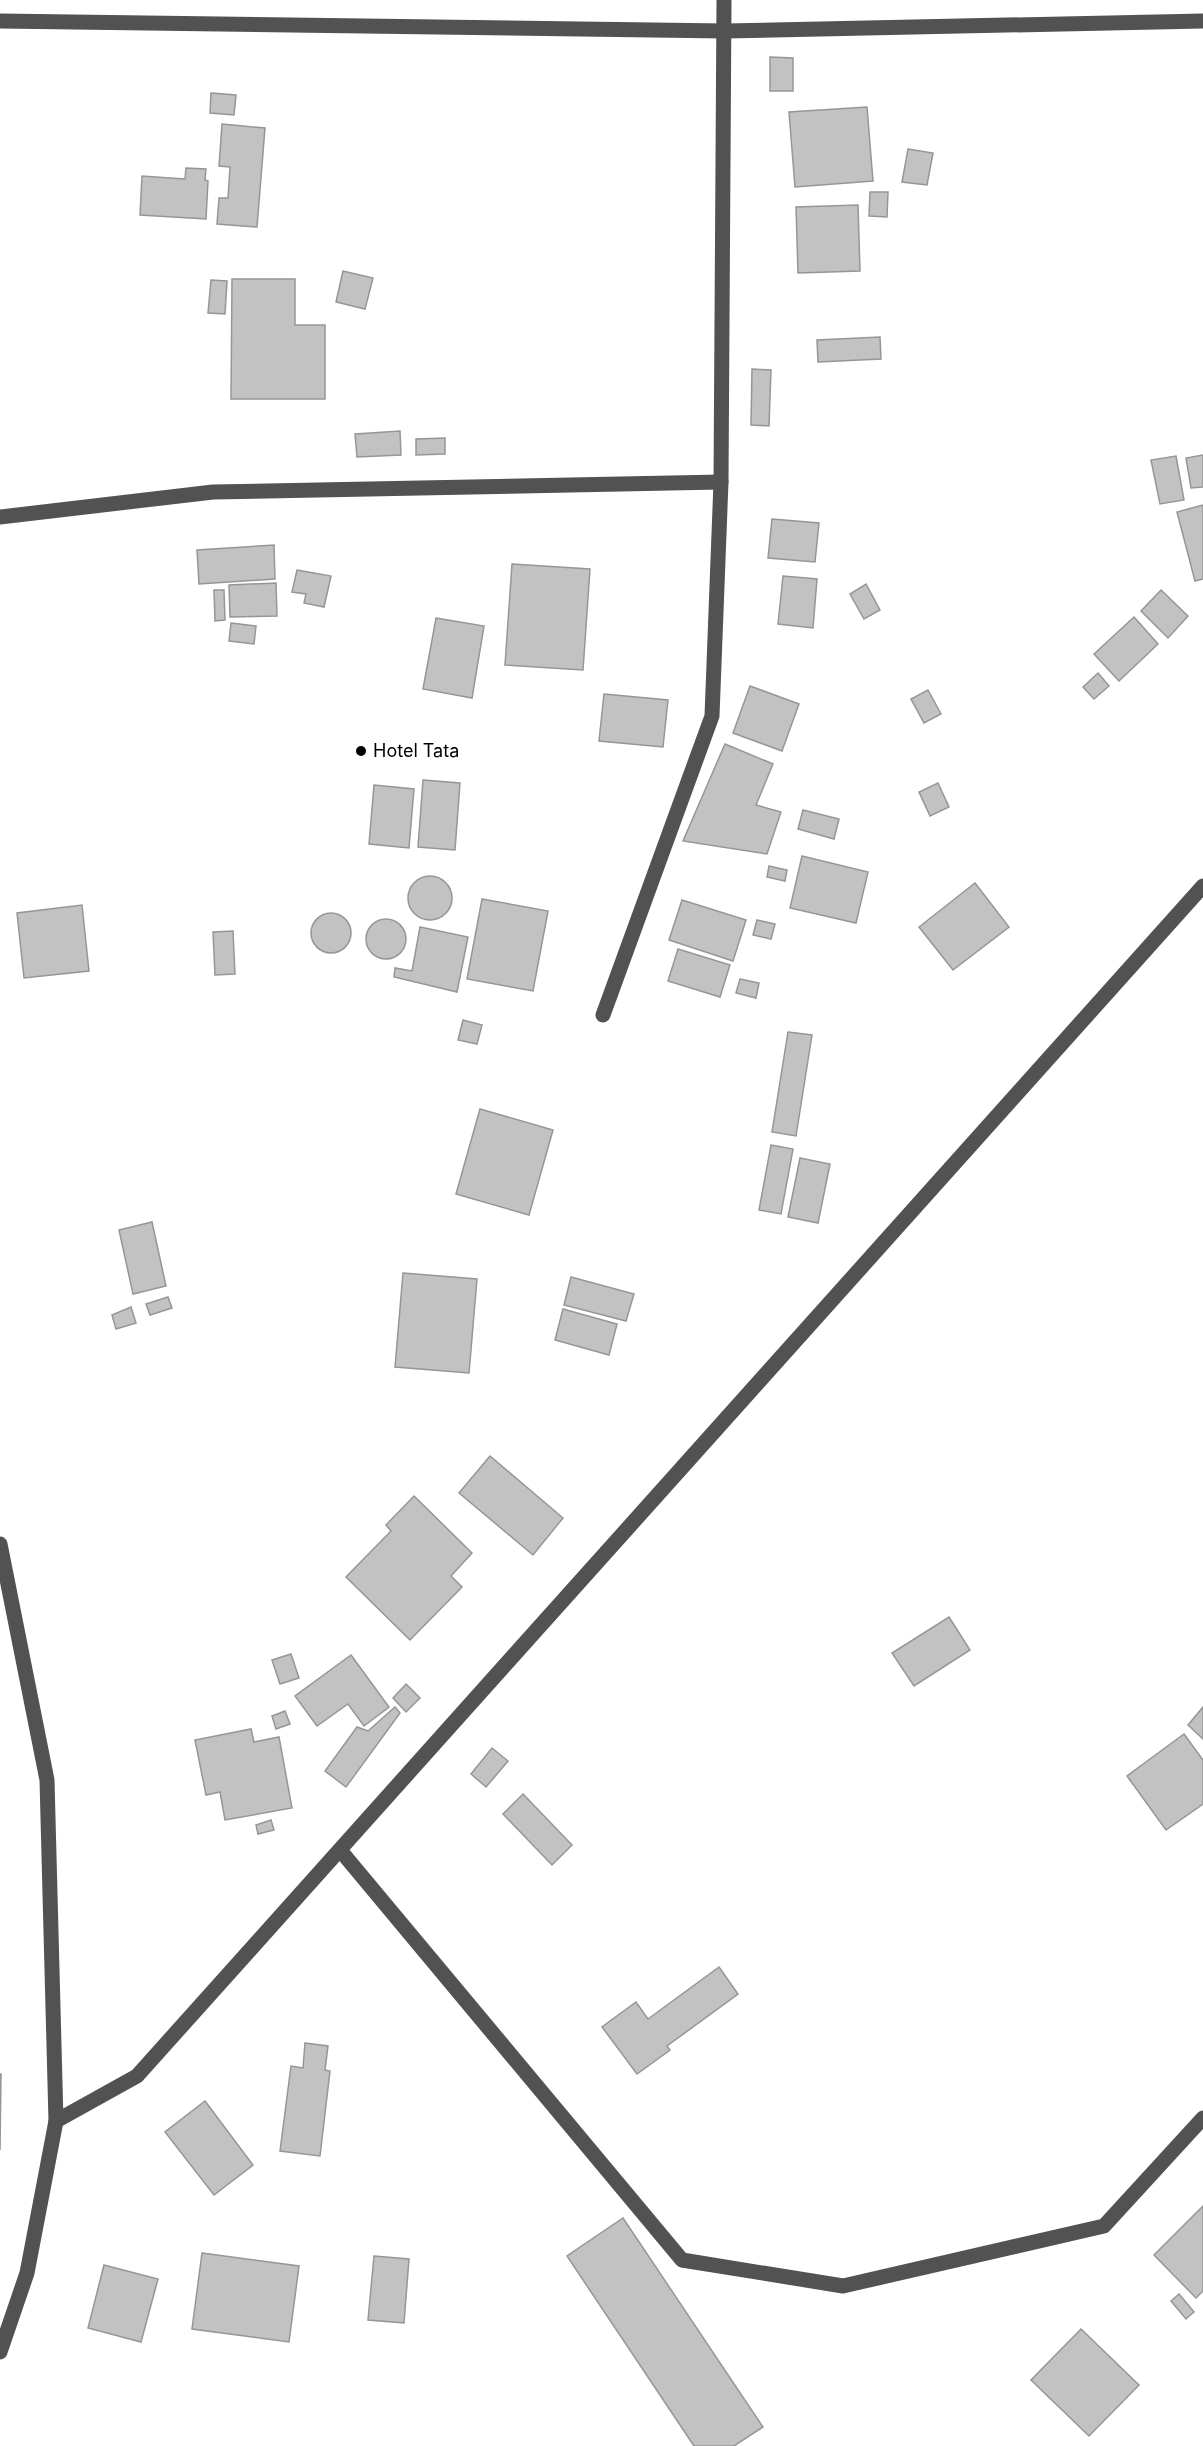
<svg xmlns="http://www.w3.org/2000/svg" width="1203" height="2446" font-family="Inter,sans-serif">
	<rect width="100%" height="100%" fill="#fff"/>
	<!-- building -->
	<g fill="#c2c2c2" stroke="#969696" stroke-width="1.5">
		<path d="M770,57l23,1v33h-23z"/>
		<path d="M211,93l25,2 -2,20 -24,-2z"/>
		<path d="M867,107l6,74 -78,6 -6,-75z"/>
		<path d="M222,124l43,4 -8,99 -40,-3 2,-26h9l2,-31 -11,-1z"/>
		<path d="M908,149l25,4 -6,32 -25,-3z"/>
		<path d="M186,168l20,1 -1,11 3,1 -2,38 -66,-4 2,-39 43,3z"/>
		<path d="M870,192h18l-1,25 -18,-1z"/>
		<path d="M858,205l2,66 -62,2 -2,-66z"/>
		<path d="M343,271l30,7 -8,31 -29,-7z"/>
		<path d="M232,279h63v46h30v74h-94z"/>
		<path d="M211,280l16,1 -2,33 -17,-1z"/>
		<path d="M880,337l1,22 -63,3 -1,-22z"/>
		<path d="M752,369l19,1 -2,56 -18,-1z"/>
		<path d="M400,431l1,24 -44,2 -2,-23z"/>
		<path d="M445,438v16l-29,1v-16z"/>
		<path d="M1203,455v32l-12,1 -5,-30z"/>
		<path d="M1176,456l8,44 -24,4 -9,-44z"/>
		<path d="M1203,505v74l-8,2 -18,-69z"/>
		<path d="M772,519l47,4 -4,39 -47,-4z"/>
		<path d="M274,545l1,34 -76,5 -2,-34z"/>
		<path d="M512,564l78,5 -7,101 -78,-5z"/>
		<path d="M297,570l34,6 -7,31 -20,-4 2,-9 -14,-2z"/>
		<path d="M783,576l34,3 -4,49 -35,-4z"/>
		<path d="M276,583l1,33 -47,1 -1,-32z"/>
		<path d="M866,584l14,26 -16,9 -14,-25z"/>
		<path d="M214,590h10l1,30 -10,1z"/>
		<path d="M1161,590l27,26 -20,22 -27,-27z"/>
		<path d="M1134,617l24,27 -39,37 -25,-27z"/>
		<path d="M436,618l48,8 -12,72 -49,-9z"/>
		<path d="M231,623l25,3 -2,18 -25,-3z"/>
		<path d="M1098,673l11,13 -15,13 -11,-12z"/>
		<path d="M750,686l49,18 -17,47 -49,-18z"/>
		<path d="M928,690l13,24 -17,9 -13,-24z"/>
		<path d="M604,694l64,6 -5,47 -64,-6z"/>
		<path d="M725,744l48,20 -17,41 25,7 -14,42 -84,-13z"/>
		<path d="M423,780l37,3 -5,67 -37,-3z"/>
		<path d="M938,783l11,24 -19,9 -11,-24z"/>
		<path d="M374,785l40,4 -5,59 -40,-4z"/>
		<path d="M803,810l36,9 -5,20 -36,-10z"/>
		<path d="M802,856l66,16 -12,51 -66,-15z"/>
		<path d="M769,866l18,4 -2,11 -18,-4z"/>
		<circle cx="430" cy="898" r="22"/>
		<path d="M975,883l34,44 -56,43 -34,-43z"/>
		<path d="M482,899l66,12 -15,80 -66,-12z"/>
		<path d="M682,900l64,20 -13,41 -64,-21z"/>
		<path d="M82,905l7,66 -65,7 -7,-65z"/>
		<circle cx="331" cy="933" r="20"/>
		<circle cx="386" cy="939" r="20"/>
		<path d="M757,920l18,4 -4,15 -18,-4z"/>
		<path d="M420,927l48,10 -11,55 -63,-15 1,-9 17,3z"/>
		<path d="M233,931l2,43 -20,1 -2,-43z"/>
		<path d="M678,949l52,16 -10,32 -52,-16z"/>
		<path d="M740,979l19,4 -3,15 -20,-5z"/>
		<path d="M463,1020l19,5 -5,19 -19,-4z"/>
		<path d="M788,1032l24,3 -16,101 -24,-4z"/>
		<path d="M480,1109l73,21 -24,85 -73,-21z"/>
		<path d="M771,1145l22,4 -12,65 -22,-4z"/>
		<path d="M800,1158l30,6 -12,59 -30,-6z"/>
		<path d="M152,1222l14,64 -33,8 -14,-64z"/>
		<path d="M403,1273l74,6 -8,94 -74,-6z"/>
		<path d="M571,1277l63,17 -8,27 -62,-16z"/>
		<path d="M168,1297l4,11 -22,7 -4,-11z"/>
		<path d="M131,1307l5,16 -20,6 -4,-14z"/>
		<path d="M563,1309l54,15 -8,31 -54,-15z"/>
		<path d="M490,1456l73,62 -30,37 -74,-62z"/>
		<path d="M414,1496l58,57 -21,23 11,11 -52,53 -64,-63 45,-46 -5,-6z"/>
		<path d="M949,1617l21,33 -56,36 -22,-33z"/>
		<path d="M291,1654l8,24 -19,6 -8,-24z"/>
		<path d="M351,1655l38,52 -25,19 -16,-22 -31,22 -22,-30z"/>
		<path d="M406,1684l14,14 -14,14 -13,-14z"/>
		<path d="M395,1707l5,6 -54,74 -21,-16 32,-44 11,4z"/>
		<path d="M1203,1707v32l-15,-14z"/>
		<path d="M285,1711l5,13 -14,5 -4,-13z"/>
		<path d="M251,1729l3,13 25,-5 13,71 -67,12 -5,-28 -14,3 -11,-55z"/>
		<path d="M1184,1734l19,26v44l-37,26 -39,-54z"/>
		<path d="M492,1748l16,13 -22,26 -15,-13z"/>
		<path d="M523,1794l49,51 -20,20 -49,-51z"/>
		<path d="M271,1820l3,10 -16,4 -2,-9z"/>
		<path d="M719,1967l19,27 -71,52 3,4 -33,24 -35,-47 34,-25 12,17z"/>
		<path d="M305,2043l23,3 -3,24 5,1 -10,85 -40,-5 11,-85 12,2z"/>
		<path d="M0,2074h1l-1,76z"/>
		<path d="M205,2101l48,64 -39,30 -49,-63z"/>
		<path d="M1203,2206v85l-7,7 -42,-43z"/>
		<path d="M623,2218l140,209 -29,19h-40l-127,-190z"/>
		<path d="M202,2253l97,13 -10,76 -97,-13z"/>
		<path d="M374,2256l35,3 -5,64 -36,-3z"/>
		<path d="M104,2265l54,14 -17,63 -53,-14z"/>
		<path d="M1179,2294l15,18 -8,7 -15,-18z"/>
		<path d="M1081,2329l58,56 -50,51 -58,-56z"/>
	</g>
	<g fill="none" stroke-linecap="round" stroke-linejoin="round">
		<!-- minor -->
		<g stroke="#525252" stroke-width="15">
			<path d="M0,21l725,10 478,-10"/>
			<path d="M0,517l213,-25 508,-10"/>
			<path d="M603,1015l109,-299 9,-234 3,-482"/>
			<path d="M0,1544l47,236 9,341 -29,152 -27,79"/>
			<path d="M340,1850l342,410 161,26 261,-60 99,-108"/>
			<path d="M56,2121l81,-45 1066,-1190"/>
		</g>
	</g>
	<!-- markers -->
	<circle fill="#000" stroke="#fff" stroke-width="2" cx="361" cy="751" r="6"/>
	<g text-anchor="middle" stroke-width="6" stroke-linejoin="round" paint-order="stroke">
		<!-- poi labels -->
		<g font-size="18" fill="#000" stroke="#fff" text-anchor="start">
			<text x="373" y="757">Hotel Tata</text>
		</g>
	</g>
</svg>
